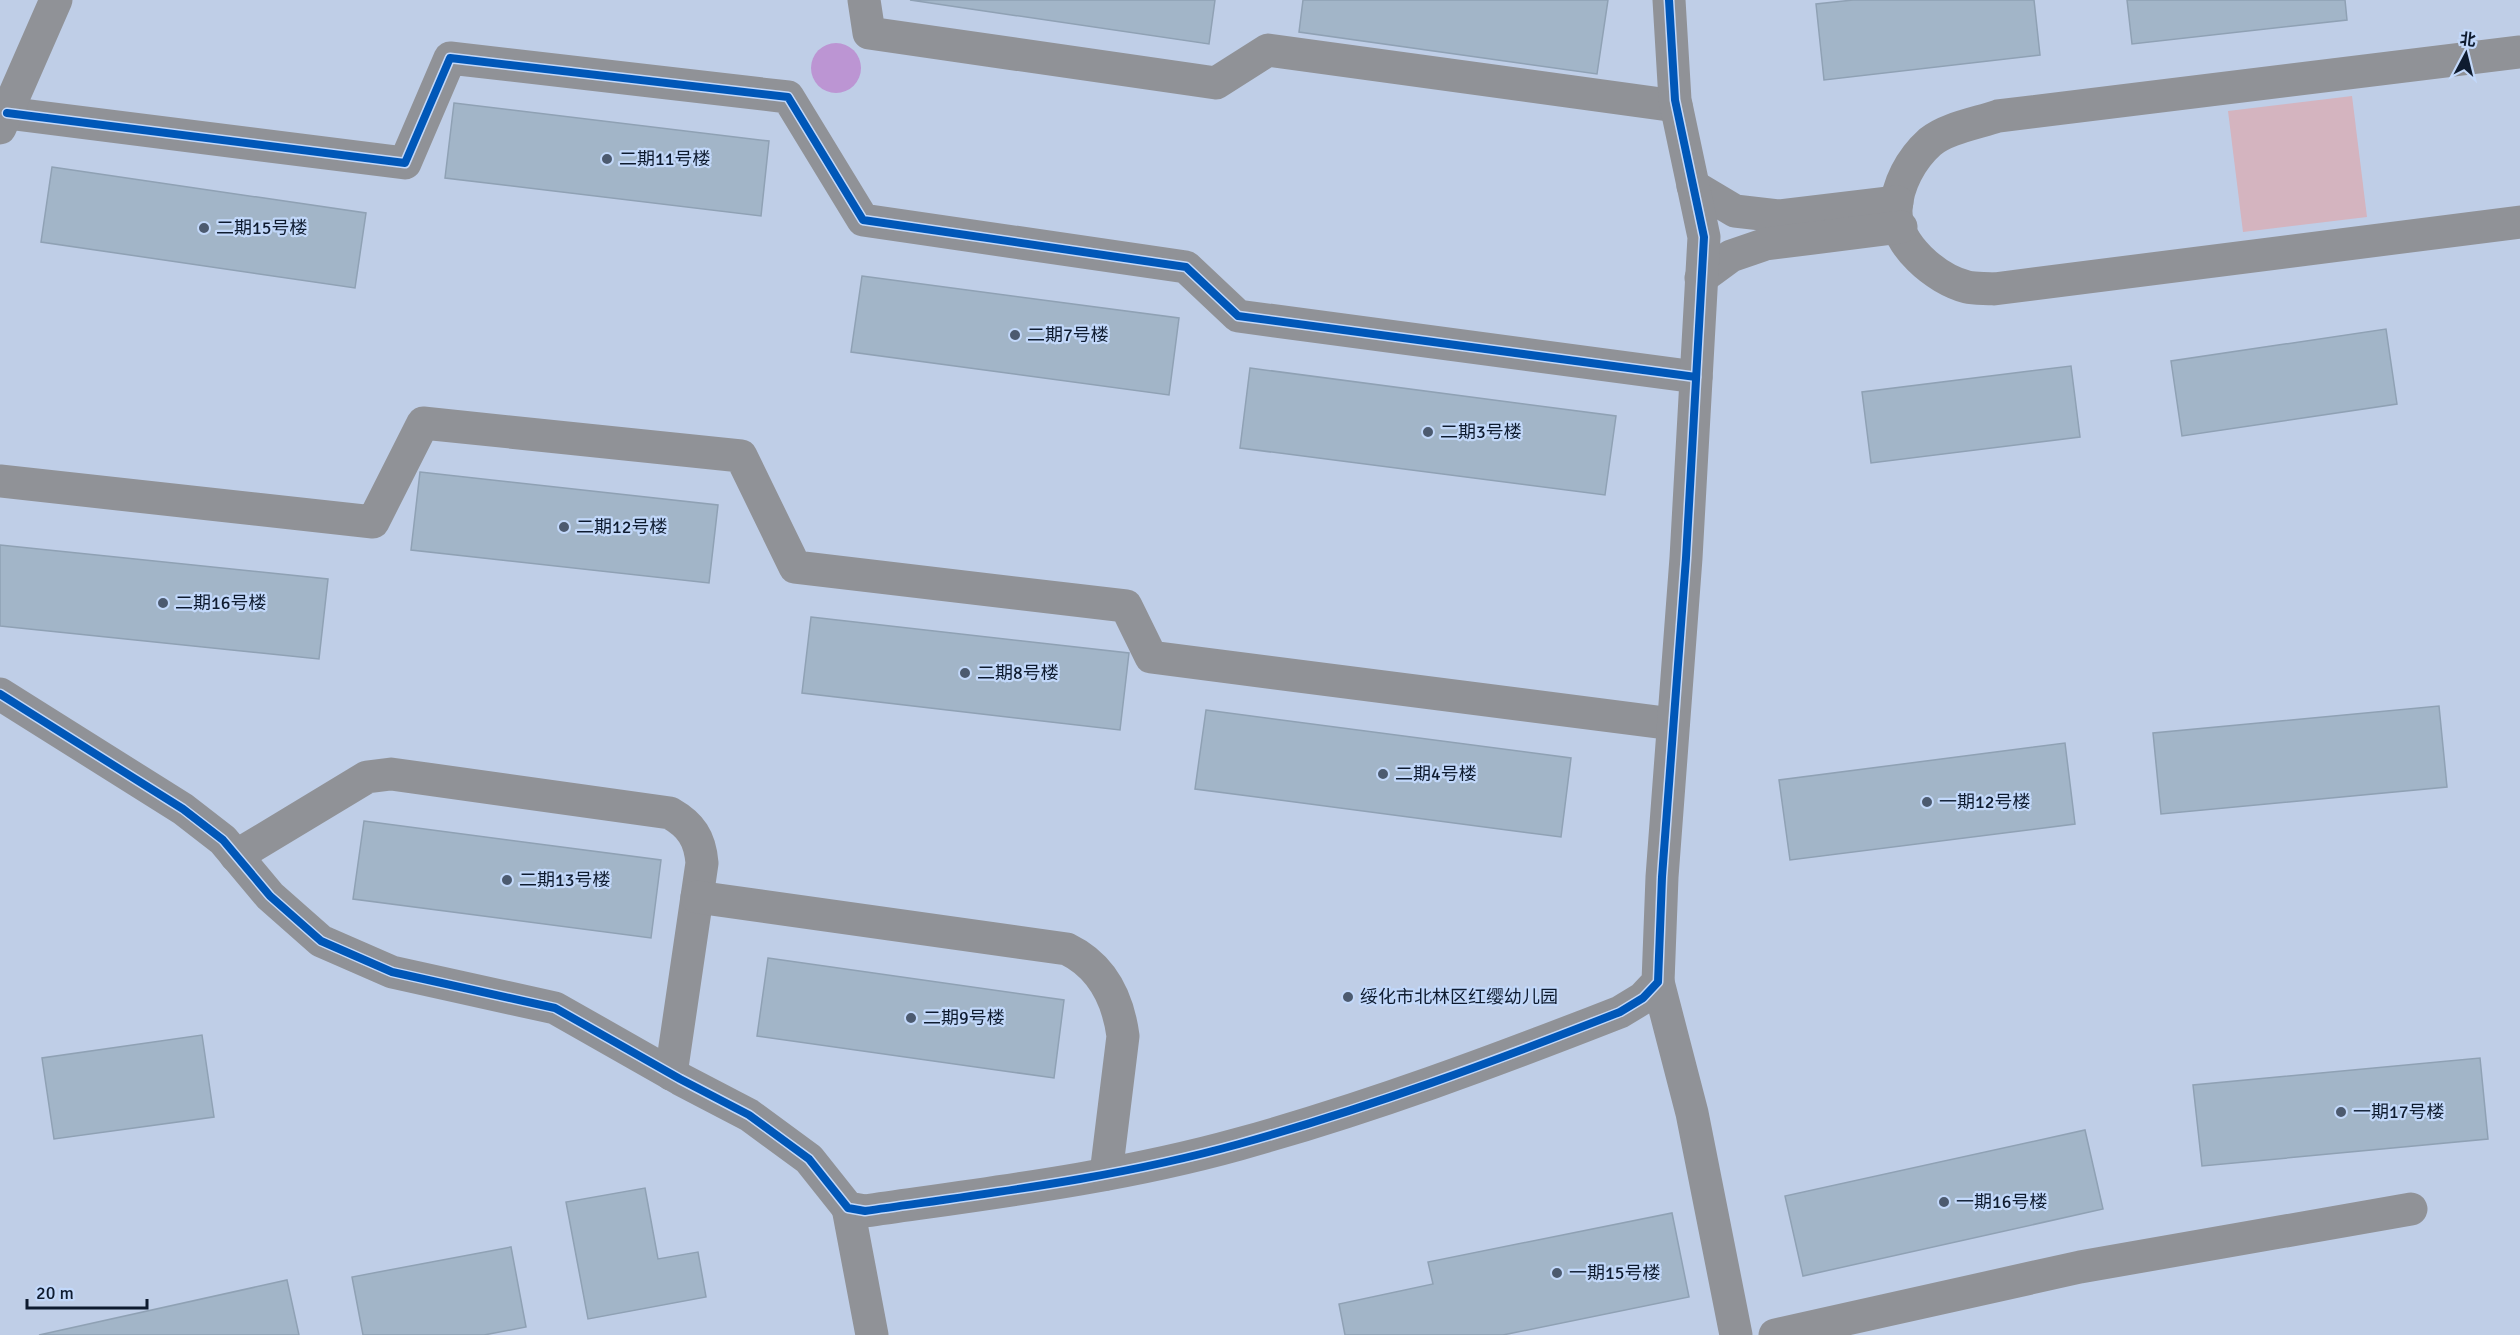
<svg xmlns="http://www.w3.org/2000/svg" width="2520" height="1335" font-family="Signika,'Noto Sans SC',sans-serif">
	<rect width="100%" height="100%" fill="#bfcee7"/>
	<!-- green -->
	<path fill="#d4b4bf" d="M2352,96l15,121 -124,15 -15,-121z"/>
	<!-- water -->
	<circle fill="#bc95d3" cx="836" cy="68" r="25"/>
	<!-- building -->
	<g fill="#a2b5c8" stroke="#8fa1b4" stroke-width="1.5">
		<path d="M910,0h305l-6,44z"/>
		<path d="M1303,0h305l-11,74 -298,-42z"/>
		<path d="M1853,0h181l6,55 -216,25 -8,-76z"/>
		<path d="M2127,0h218l2,20 -215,24z"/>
		<path d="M454,103l315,38 -8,75 -316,-38z"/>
		<path d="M52,167l314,46 -11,75 -314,-46z"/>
		<path d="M862,276l317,42 -10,77 -318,-43z"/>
		<path d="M2386,329l11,75 -215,32 -11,-75z"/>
		<path d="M2071,366l9,71 -209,26 -9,-71z"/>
		<path d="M1250,368l366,48 -11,79 -365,-47z"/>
		<path d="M420,472l298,33 -9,78 -298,-33z"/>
		<path d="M0,545l328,34 -9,80 -319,-33z"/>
		<path d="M811,617l318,36 -9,77 -318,-37z"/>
		<path d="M2439,706l8,81 -286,27 -8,-81z"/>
		<path d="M1206,710l365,48 -10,79 -366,-48z"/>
		<path d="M2065,743l10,81 -285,36 -11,-80z"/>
		<path d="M364,821l297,39 -10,78 -298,-39z"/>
		<path d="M768,958l296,42 -10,78 -297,-42z"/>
		<path d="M202,1035l12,82 -160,22 -12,-81z"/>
		<path d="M2480,1058l8,81 -286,27 -9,-81z"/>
		<path d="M2085,1130l18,79 -300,67 -18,-80z"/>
		<path d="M645,1188l13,71 40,-7 8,45 -118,22 -22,-117z"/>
		<path d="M1672,1213l17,84 -186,38h-158l-6,-31 94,-20 -5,-22z"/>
		<path d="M511,1247l15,80 -42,8h-121l-11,-58z"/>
		<path d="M287,1280l12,55h-260z"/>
	</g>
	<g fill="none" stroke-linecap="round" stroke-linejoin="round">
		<!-- street -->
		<g stroke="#909297" stroke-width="33">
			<path d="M864,0l5,33 347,50 52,-33 408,56"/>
			<path d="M2520,52l-522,64c-20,7 -51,12 -68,26 -19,17 -33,43 -34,68 -1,35 40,69 71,77 8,2 19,1 27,2l526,-67"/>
			<path d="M7,113l398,50 45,-105 338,39 75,123 323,47 52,49 458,61"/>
			<path d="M0,128l56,-128"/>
			<path d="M1693,186l42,25 44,5 118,-14"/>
			<path d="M1701,278l30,-22 35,-12 135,-17"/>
			<path d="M0,481l373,41 50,-99 318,33 54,111 331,39 25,51 522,67"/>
			<path d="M0,694l183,115 40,31 47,56 51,45 71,31 163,36 125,71 69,36 60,44 39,49 17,3c125,-18 252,-33 374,-67 130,-36 256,-83 381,-132l23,-14 15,-16 4,-105 24,-319 18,-321 -29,-137 -6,-100"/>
			<path d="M236,856l131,-79 24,-3 279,39c21,12 30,25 32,50l-31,211"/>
			<path d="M697,897l370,52c35,17 51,50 56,87l-17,138"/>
			<path d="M1658,982l34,131 44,222"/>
			<path d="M848,1208l24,127"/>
			<path d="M1775,1335l305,-68 331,-58"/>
		</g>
		<defs>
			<g id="cycleway">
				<path d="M7,113l398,50 45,-105 338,39 75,123 323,47 52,49 458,61"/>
				<path d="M0,694l183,115 40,31 47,56 51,45 71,31 163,36 125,71 69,36 60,44 39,49 17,3c125,-18 252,-33 374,-67 130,-36 256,-83 381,-132l23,-14 15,-16 4,-105 24,-319 18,-321 -29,-137 -6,-100"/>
			</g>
		</defs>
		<!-- cycleway casing -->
		<use href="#cycleway" stroke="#c2d8fa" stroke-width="11"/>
		<!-- cycleway -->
		<use href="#cycleway" stroke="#0057b8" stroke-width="8"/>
	</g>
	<!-- markers -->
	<g fill="#4c5a6f" stroke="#c2d8fa" stroke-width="2">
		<circle cx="607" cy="159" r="6"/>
		<circle cx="204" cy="228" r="6"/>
		<circle cx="1015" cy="335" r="6"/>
		<circle cx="1428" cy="432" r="6"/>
		<circle cx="564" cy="527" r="6"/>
		<circle cx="163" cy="603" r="6"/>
		<circle cx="965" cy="673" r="6"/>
		<circle cx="1383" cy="774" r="6"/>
		<circle cx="1927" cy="802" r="6"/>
		<circle cx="507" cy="880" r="6"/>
		<circle cx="1348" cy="997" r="6"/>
		<circle cx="911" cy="1018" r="6"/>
		<circle cx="2341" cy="1112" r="6"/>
		<circle cx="1944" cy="1202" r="6"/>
		<circle cx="1557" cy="1273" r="6"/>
	</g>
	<g text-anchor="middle" stroke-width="4.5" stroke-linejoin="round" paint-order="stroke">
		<!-- poi labels -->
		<g font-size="18" fill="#0e1b2f" stroke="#c2d8fa" text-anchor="start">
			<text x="619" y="165">二期11号楼</text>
			<text x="216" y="234">二期15号楼</text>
			<text x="1027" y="341">二期7号楼</text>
			<text x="1440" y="438">二期3号楼</text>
			<text x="576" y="533">二期12号楼</text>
			<text x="175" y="609">二期16号楼</text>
			<text x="977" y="679">二期8号楼</text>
			<text x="1395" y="780">二期4号楼</text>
			<text x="1939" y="808">一期12号楼</text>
			<text x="519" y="886">二期13号楼</text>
			<text x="1360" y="1003">绥化市北林区红缨幼儿园</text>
			<text x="923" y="1024">二期9号楼</text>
			<text x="2353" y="1118">一期17号楼</text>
			<text x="1956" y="1208">一期16号楼</text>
			<text x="1569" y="1279">一期15号楼</text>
		</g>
	</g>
	<!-- north arrow -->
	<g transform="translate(2466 54) rotate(7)" stroke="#c2d8fa" stroke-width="4.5" paint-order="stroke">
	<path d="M0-4.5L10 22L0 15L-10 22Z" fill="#0e1b2f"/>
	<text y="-9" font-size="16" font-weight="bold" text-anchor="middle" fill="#0e1b2f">北</text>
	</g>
	<!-- scale -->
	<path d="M27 1299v9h120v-9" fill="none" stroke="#0e1b2f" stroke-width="3"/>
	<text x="36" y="1299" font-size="18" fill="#0e1b2f" stroke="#c2d8fa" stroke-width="4.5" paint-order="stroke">20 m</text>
</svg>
